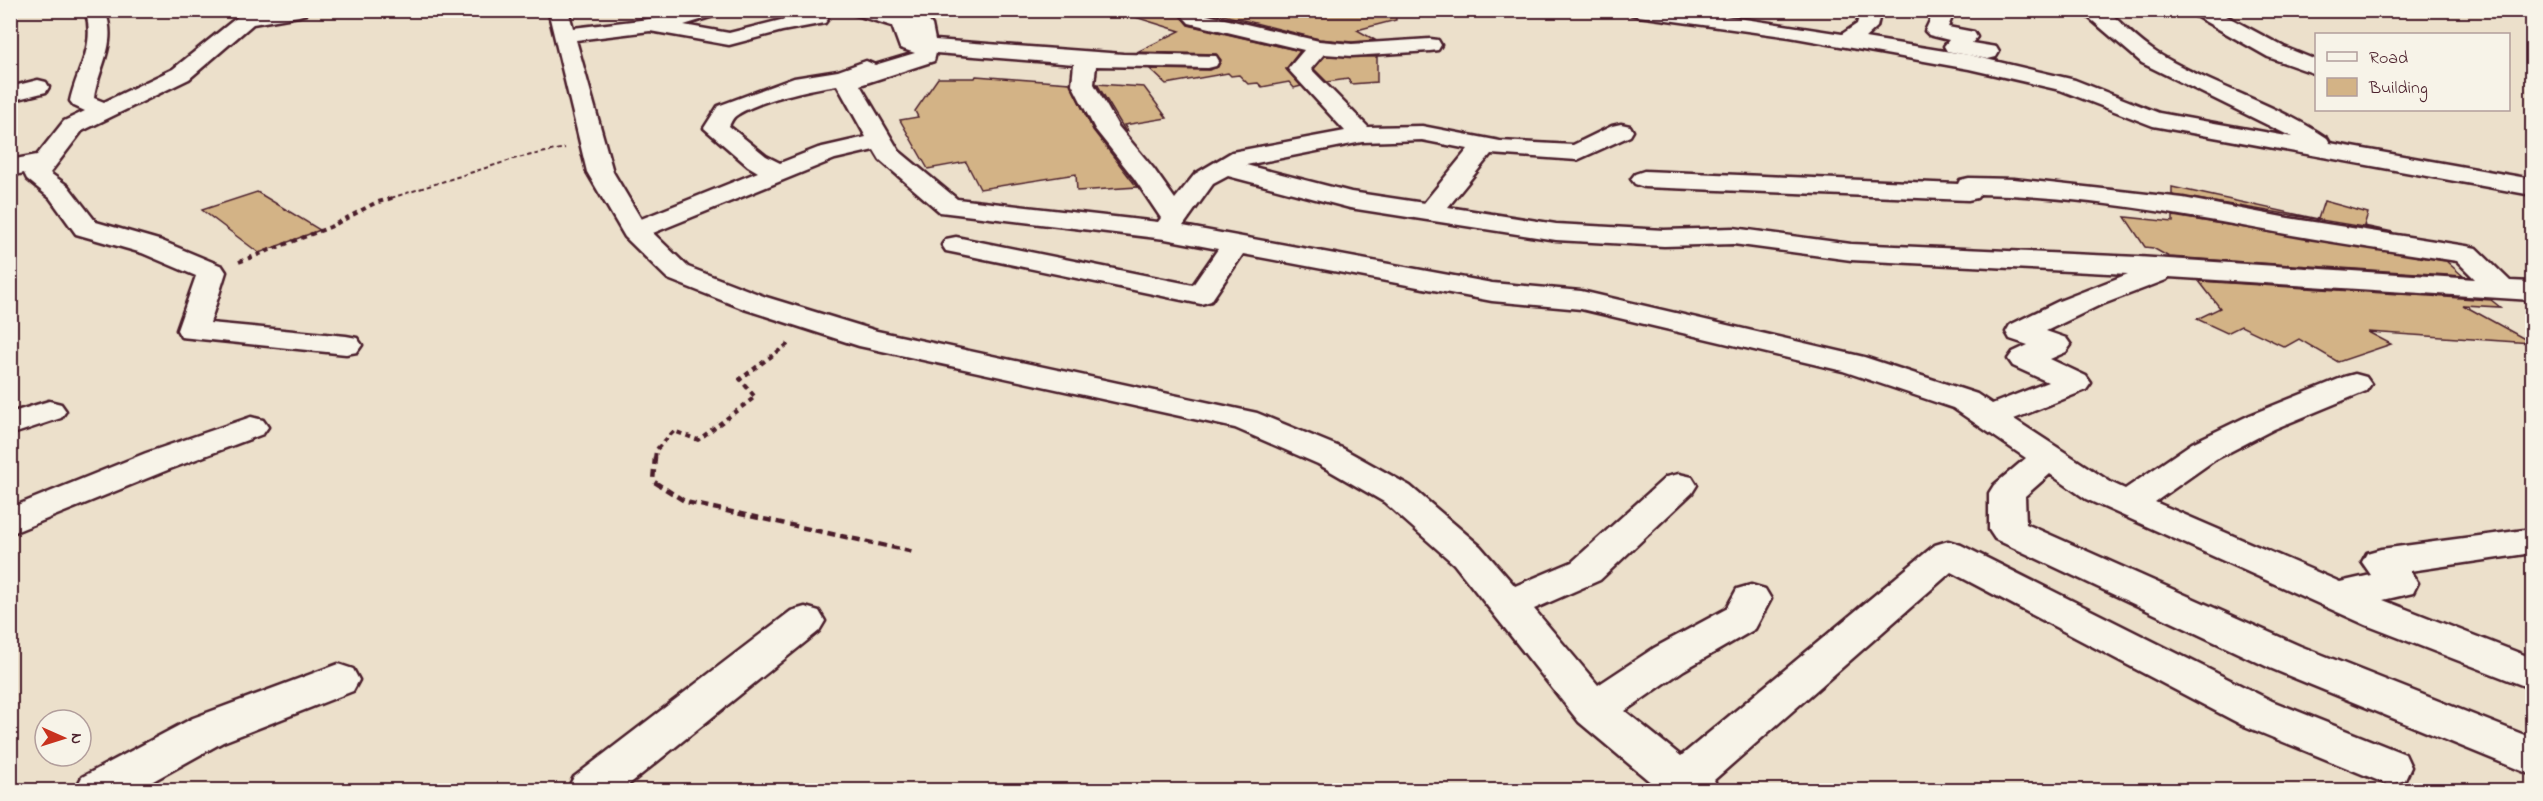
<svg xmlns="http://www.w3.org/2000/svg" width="2543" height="801" font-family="'Indie Flower',sans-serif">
	<rect width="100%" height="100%" fill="#ece0cb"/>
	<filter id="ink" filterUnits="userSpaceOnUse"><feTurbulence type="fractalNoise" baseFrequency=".0167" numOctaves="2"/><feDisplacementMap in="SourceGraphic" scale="12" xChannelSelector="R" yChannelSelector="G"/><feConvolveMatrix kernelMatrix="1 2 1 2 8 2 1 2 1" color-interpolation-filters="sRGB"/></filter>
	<g filter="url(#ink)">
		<!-- building -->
		<g fill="#d3b386" stroke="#4a1f2b" stroke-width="1.5">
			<path d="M1136,10h39l13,15 112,26 -14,18 15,17 -7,2 -5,-6 -27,5 -4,-4 -10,1 -9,-9 -8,1 -3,-3 -62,11 -16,-15 59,1 9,-3 3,-7 -5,-6 -79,-2 43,-21 -45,-14z"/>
			<path d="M1203,10h192l1,10 -39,10 18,10 -23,2 -33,-3z"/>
			<path d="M1325,56l52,1v25l-26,2 -3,-5 -21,3 -13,-13z"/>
			<path d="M976,76l94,7 23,47 44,57 -60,4 -1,-17 -96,15 -14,-27 -38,7 -28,-49 18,-3 -3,-6 23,-33h37z"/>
			<path d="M1097,84l47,3 23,31 -43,7 4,6 -2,1z"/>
			<path d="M2172,187l146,32 6,-18 44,12 -4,13 29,6 -221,-37z"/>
			<path d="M257,192l63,38 -61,23 -57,-43z"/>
			<path d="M2173,216l273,45 17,15 -294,-19 -16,-9 -8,-1 -20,-30 48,5z"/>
			<path d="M2199,281l292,19 9,7 -37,-2 69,38 -164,-11 23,12 -53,18 -39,-23 -14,8 -44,-21 -14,7 -30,-14 23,-11z"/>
		</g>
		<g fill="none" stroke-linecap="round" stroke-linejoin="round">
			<defs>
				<g id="minor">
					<path d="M85,10h20c13,35 -6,55 -11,88l10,4 69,-33 67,-54 20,-5h49l-3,4 -7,2 -46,8 -64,55 -107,52 -32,42 18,13 28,36 66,19 60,25 4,6 -16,51 136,13 11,2 5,7 -5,7 -11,2 -165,-17 -4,-7 19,-54 -54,-23 -66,-19 -26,-36 -23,-19 -3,-6 -14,3v-16l27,-5 27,-34 21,-10 -11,-5 -4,-5c7,-33 27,-55 15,-91z"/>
					<path d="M548,10h20l5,18 93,-11 23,-7h34l-3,4 -36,11 45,8 72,-18 -4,-5h23l8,9 -3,4 -43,8 -53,14 -79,-14 -74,9 37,132 28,47 117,-47 -10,-6 -44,-38 14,-22 76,-28 44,-7 28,-10 9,4 40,-12 -15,-5 -8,-22 -39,-12 -3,-4h34l14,5 -3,-5h24l13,15 3,15 188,14 93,2 3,5 -3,5 -8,2 -112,-2 -2,18 24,42 35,42 22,31 20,-25 37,-22 113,-21 -57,-62 16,-19 -115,-27 -12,-13h22l4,4 116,27 33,3 78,-5 8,1 3,5 -3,5 -8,1 -78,5 -28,-2 -13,15 57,58 54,-1 78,15 73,4 39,-19 9,-2 9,2 3,5 -3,5 -53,24 -86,-6 -43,53 108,17 108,6 69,-2 118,16 287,13 337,22 -18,-18c-57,-9 -114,-17 -171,-27 -101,-19 -203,-38 -306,-40l-3,4 -9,2 -324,-13 -9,-3 -4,-5 4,-5 9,-3 314,13 2,-4 9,-2 45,1 169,19 105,20 178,28 10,2 34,33 22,1v18l-363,-23 -3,3 -68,26 -52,25 20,7 5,7 -5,7 -16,7 36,17 5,7 -5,7 -72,29 98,64 13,6 67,-46 58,-28 94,-38 11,-3 11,3 5,7 -5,7 -92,38 -58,30 -61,43 185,80 31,-7 -9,-13 5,-9 14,-4 151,-20v24l-122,18 8,12 -5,10 -30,7 149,58v31l-166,-64 -280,-126 -36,-25 -25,22 1,28 274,122 232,92v37l-262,-107 -275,-129 -6,-9v-37l5,-8 32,-27 -73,-50 -110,-37 -262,-62 -89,-8 -249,-47 -32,47 -10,3 -245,-51 -10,-2 -4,-6 4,-6 10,-2 237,48 25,-36 -53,-10 -225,-27 -60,-52 -6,-10 -39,9 -182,74 35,34 78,30 111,34 380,82 85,35 68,38 70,60 35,40 57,-24 94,-85 13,-3 13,3 5,8 -5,8 -92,87 -66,29 64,76 56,-37 72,-39 11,-20 14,-4 14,4 6,10 -16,30 -71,41 -59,41 56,45 254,-211 13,-4 13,4 311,156 133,53 6,13 -6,13 -16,5 -147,-60 -291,-153 -237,208 5,10h-59l-81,-68 -125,-158 -70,-62 -66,-38 -83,-36 -376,-82 -115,-37 -76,-30 -43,-42 -38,-65zM936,53l138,11 -2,20 23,45 39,49 27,40 -3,4 -201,-23 -58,-48 -39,-66 74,-24zM837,85l29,52 -48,11 -38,15 -14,-7 -37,-30c2,-4 4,-9 8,-11 23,-15 72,-26 100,-30zM1422,140l46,9 -44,54 -73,-11 -105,-27 116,-23zM1228,176l122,32 206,32 108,6 69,-2 118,16 277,14 -69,27 -49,24 -4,7 4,7 18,6 -15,7 -5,7 5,7 35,16 -56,22 -15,-10 -113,-37 -283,-66 -89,-8 -309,-57 30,-42z"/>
					<path d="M1628,10h58l156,24 15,-10 4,-14h20l-4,17 -12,11 104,17 106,25 84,33 133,24 -150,-74 -62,-53h27c16,15 31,31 50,43 54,33 116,49 170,85l3,5 202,36v16l-379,-69 -93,-36 -91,-21 -179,-32 -152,-21 -7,-2z"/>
					<path d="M1935,10h20l-7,17 26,5 3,5 -5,6 24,4 3,5 -3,5 -8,2 -41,-8 -3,-5 5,-6 -20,-5 -4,-4z"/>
					<path d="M2189,10h26l69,37 32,13v14l-48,-17 -76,-43z"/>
					<path d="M38,80l8,2 3,5 -3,5 -36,9v-14z"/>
					<path d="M49,401l12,3 5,7 -5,7 -51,17v-22z"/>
					<path d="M251,417l12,3 5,7 -5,7 -93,35 -160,65v-26l136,-55z"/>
					<path d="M805,607l14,4 6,10 -6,10 -197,159h-55l7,-13 217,-166z"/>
					<path d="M338,664l15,5 6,11 -6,11 -130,51 -86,48h-62l7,-13 111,-59z"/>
				</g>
			</defs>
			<!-- minor casing -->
			<use href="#minor" stroke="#4a1f2b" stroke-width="5"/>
			<!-- path-far2 -->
			<path stroke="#4a1f2b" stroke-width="2" stroke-dasharray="4.5 3" stroke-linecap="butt" d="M391,198l126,-40 48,-10"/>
			<!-- path-far1 -->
			<g stroke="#4a1f2b" stroke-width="4" stroke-dasharray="5 4.5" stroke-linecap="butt">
				<path d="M239,262l91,-35 45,-24 20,-6"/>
				<path d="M655,458l1,-8 18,-19 24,9 57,-43 -15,-18 51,-37"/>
			</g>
			<!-- path -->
			<path stroke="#4a1f2b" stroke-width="4.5" stroke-dasharray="8 5" stroke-linecap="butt" d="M655,457l-2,24 33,21 228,50"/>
			<!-- minor -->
			<use href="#minor" fill="#f7f3e8" fill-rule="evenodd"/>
		</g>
	</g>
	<!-- margin -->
	<rect width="2543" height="801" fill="none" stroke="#f7f3e8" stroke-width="36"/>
	<rect x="18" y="18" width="2507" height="765" fill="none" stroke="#4a1f2b" stroke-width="2" filter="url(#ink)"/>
	<!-- legend -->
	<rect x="2315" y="33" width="195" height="78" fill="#f7f3e8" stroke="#b29e9c" stroke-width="1.5"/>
	<rect x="2327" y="52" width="30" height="9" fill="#f7f3e8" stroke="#b29e9c" stroke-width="1.5"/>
	<text x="2369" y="63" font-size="18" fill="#4a1f2b">Road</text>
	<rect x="2327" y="78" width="30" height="18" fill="#d3b386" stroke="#b29e9c" stroke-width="1.5"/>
	<text x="2369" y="93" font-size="18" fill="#4a1f2b">Building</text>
	<!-- north arrow -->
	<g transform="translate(63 738) rotate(93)"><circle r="28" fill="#f7f3e8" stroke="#b29e9c" stroke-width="1.5"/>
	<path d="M0-4.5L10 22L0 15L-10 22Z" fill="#c8321e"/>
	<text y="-9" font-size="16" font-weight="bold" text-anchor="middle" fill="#4a1f2b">N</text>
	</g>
</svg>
